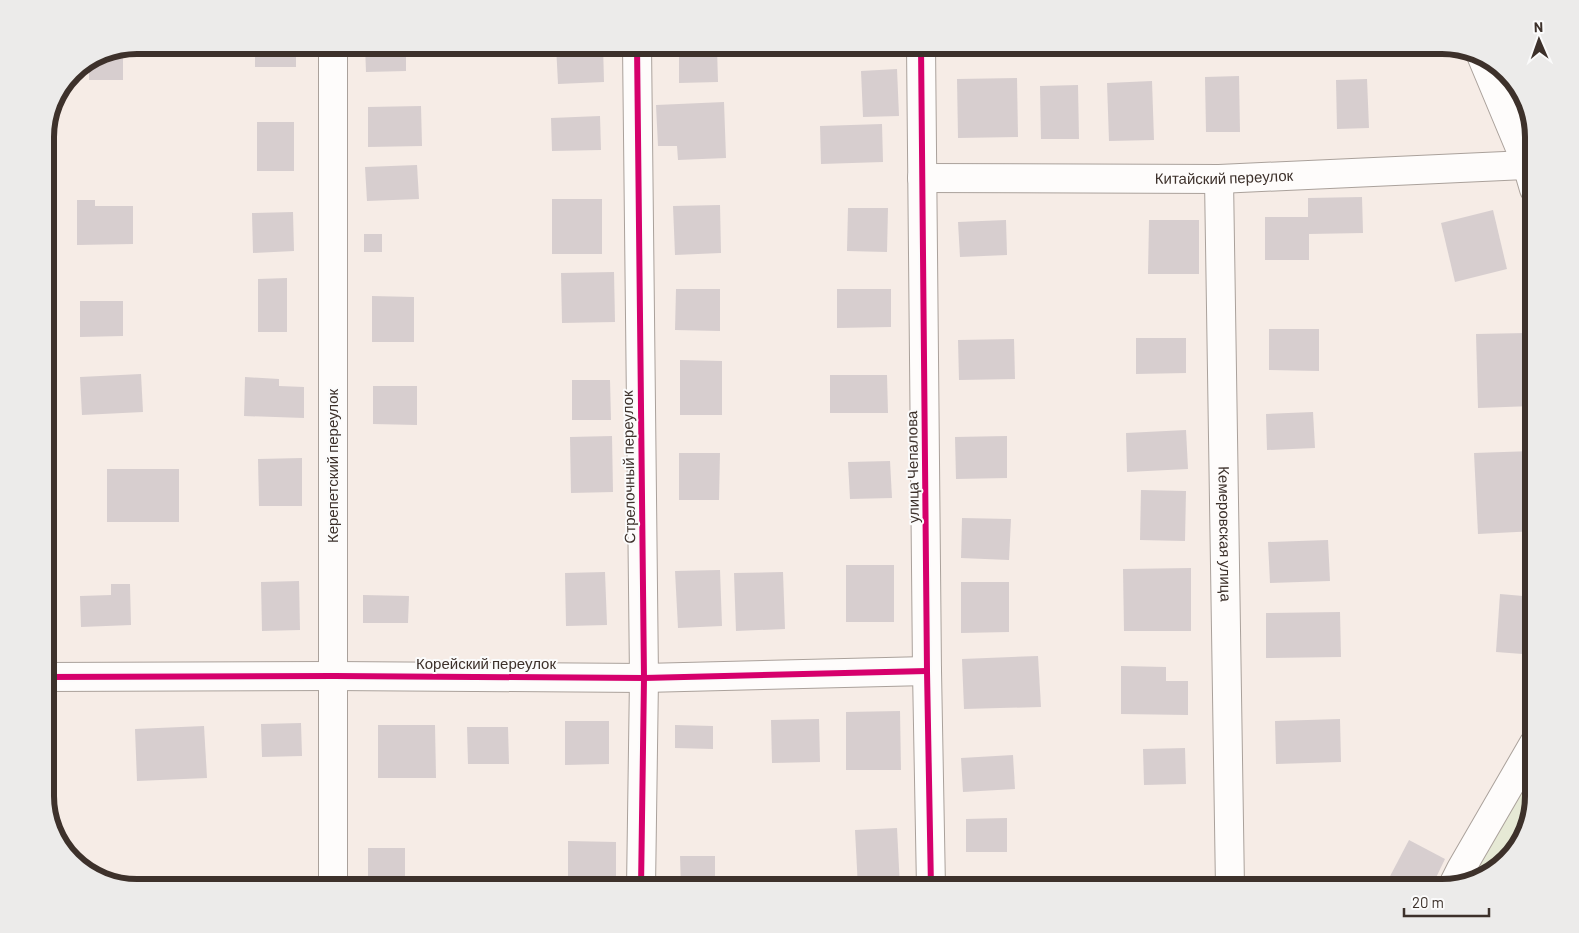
<svg xmlns="http://www.w3.org/2000/svg" width="1579" height="933" font-family="Barlow,sans-serif">
	<rect width="100%" height="100%" fill="#f6ece6"/>
	<!-- built -->
	<path fill="#f9e4d8" d="M1499,67l20,19 15,45v15z"/>
	<!-- green -->
	<path fill="#e6e9d5" d="M1534,766v31l-12,45 -33,34 -18,4z"/>
	<!-- building -->
	<g fill="#d7cecf">
		<rect x="255" y="45" width="41" height="22"/>
		<path d="M365,45h41v26l-40,1z"/>
		<path d="M556,45h47l1,37 -46,2z"/>
		<path d="M123,48v32h-34v-19l13,-9z"/>
		<path d="M717,48l1,34 -39,1v-34z"/>
		<path d="M897,69l2,47 -36,1 -2,-46z"/>
		<path d="M1239,76l1,56h-34l-1,-55z"/>
		<path d="M1017,78l1,59 -60,1 -1,-59z"/>
		<path d="M1367,79l2,49 -32,1 -1,-49z"/>
		<path d="M1152,81l2,59 -45,1 -2,-58z"/>
		<path d="M1078,85l1,54h-38l-1,-53z"/>
		<path d="M724,102l2,56 -48,2 -1,-14h-19l-2,-41z"/>
		<path d="M421,106l1,40 -54,1v-40z"/>
		<path d="M600,116l1,34 -49,1 -1,-33z"/>
		<rect x="257" y="122" width="37" height="49"/>
		<path d="M882,124l1,38 -62,2 -1,-38z"/>
		<path d="M417,165l2,34 -52,2 -2,-34z"/>
		<path d="M1362,197l1,36 -54,1v26h-44v-43h43v-19z"/>
		<rect x="552" y="199" width="50" height="55"/>
		<path d="M77,200h18v6h38v38l-56,1z"/>
		<path d="M720,205l1,48 -46,2 -2,-49z"/>
		<path d="M848,208h40l-1,44 -40,-1z"/>
		<path d="M1493,210l14,59 -52,13 -14,-59z"/>
		<path d="M293,212l1,39 -41,2 -1,-40z"/>
		<path d="M1006,220l1,35 -47,2 -2,-35z"/>
		<path d="M1149,220h50v54h-51z"/>
		<rect x="364" y="234" width="18" height="18"/>
		<path d="M614,272l1,50 -53,1 -1,-50z"/>
		<path d="M287,278v54h-29v-53z"/>
		<path d="M676,289h44v42l-45,-1z"/>
		<path d="M837,289h54v38l-54,1z"/>
		<path d="M372,296l42,1v45h-42z"/>
		<path d="M80,301h43v35l-43,1z"/>
		<path d="M1269,329h50v42l-50,-1z"/>
		<path d="M1532,333l2,73 -56,2 -2,-74z"/>
		<path d="M1136,338h50v35l-50,1z"/>
		<path d="M1014,339l1,40 -56,1 -1,-40z"/>
		<path d="M680,360l42,1v54h-42z"/>
		<path d="M141,374l2,38 -61,3 -2,-38z"/>
		<path d="M830,375h57l1,38h-58z"/>
		<path d="M245,377l34,2v7l25,1v31l-60,-2z"/>
		<path d="M572,380h38l1,40h-39z"/>
		<path d="M373,386h44v39l-44,-1z"/>
		<path d="M1313,412l2,36 -48,2 -1,-36z"/>
		<path d="M1186,430l2,39 -61,3 -1,-39z"/>
		<path d="M612,436l1,56 -42,1 -1,-56z"/>
		<path d="M1007,436v42l-51,1 -1,-42z"/>
		<path d="M1531,451l3,80 -56,3 -4,-81z"/>
		<path d="M679,453h41l-1,47h-40z"/>
		<path d="M302,458v48h-43l-1,-47z"/>
		<path d="M890,461l2,37 -42,1 -2,-37z"/>
		<rect x="107" y="469" width="72" height="53"/>
		<path d="M1141,490l45,1 -1,50 -45,-1z"/>
		<path d="M962,518l49,1 -2,41 -48,-2z"/>
		<path d="M1328,540l2,41 -60,2 -2,-41z"/>
		<rect x="846" y="565" width="48" height="57"/>
		<path d="M1191,568v63h-67l-1,-62z"/>
		<path d="M720,570l2,56 -44,2 -3,-57z"/>
		<path d="M605,572l2,53 -41,1 -1,-53z"/>
		<path d="M783,572l2,57 -49,2 -2,-58z"/>
		<path d="M299,581l1,49 -38,1 -1,-49z"/>
		<path d="M961,582h48v50l-48,1z"/>
		<path d="M111,584h19l1,41 -50,2 -1,-31 31,-1z"/>
		<path d="M1500,594l34,3v58l-38,-3z"/>
		<path d="M363,595l46,1 -1,27h-45z"/>
		<path d="M1340,612l1,45 -75,1v-45z"/>
		<path d="M1038,656l3,51 -77,2 -2,-50z"/>
		<path d="M1121,666l45,1v14h22v34l-67,-1z"/>
		<path d="M900,711l1,59h-55v-58z"/>
		<path d="M819,719l1,43 -48,1 -1,-43z"/>
		<path d="M1340,719l1,43 -65,2 -1,-43z"/>
		<path d="M565,721h44v43l-44,1z"/>
		<path d="M301,723l1,33 -40,1 -1,-33z"/>
		<path d="M378,725h57l1,53h-58z"/>
		<path d="M675,725l38,1v23l-38,-1z"/>
		<path d="M204,726l3,52 -70,3 -2,-52z"/>
		<path d="M467,727h41l1,37h-41z"/>
		<path d="M1185,748l1,36 -42,1 -1,-36z"/>
		<path d="M1013,755l2,34 -52,3 -2,-34z"/>
		<path d="M1007,818v34h-41v-33z"/>
		<path d="M897,828l3,60h-42l-3,-58z"/>
		<path d="M1409,840l36,19 -14,29h-33l-11,-6z"/>
		<path d="M568,841l48,1v38h-48z"/>
		<rect x="368" y="848" width="37" height="40"/>
		<path d="M680,856h35v32h-34z"/>
		<path d="M1320,879l15,9h-20z"/>
	</g>
	<g fill="none" stroke-linecap="round" stroke-linejoin="round">
		<defs>
			<g id="minor">
				<path d="M333,45v843"/>
				<path d="M637,45l7,633 -3,210"/>
				<path d="M921,45l6,626 4,217"/>
				<path d="M1481,55l46,110 7,24"/>
				<path id="s1" d="M922,178l297,1 308,-14"/>
				<path id="s2" d="M1219,179l11,709"/>
				<path d="M45,677l289,-1 310,2 283,-7"/>
				<path d="M1453,885l8,-16 73,-126"/>
			</g>
		</defs>
		<!-- minor casing -->
		<use href="#minor" stroke="#aaa19b" stroke-width="30"/>
		<!-- minor -->
		<use href="#minor" stroke="#fefcfb" stroke-width="28"/>
		<defs>
			<g id="cycleway">
				<path d="M637,45l7,633 -3,210"/>
				<path d="M921,45l6,626 4,217"/>
				<path d="M45,677l289,-1 310,2 283,-7"/>
			</g>
		</defs>
		<!-- cycleway casing -->
		<use href="#cycleway" stroke="#fbfbfb" stroke-width="9"/>
		<!-- cycleway -->
		<use href="#cycleway" stroke="#d6006c" stroke-width="6"/>
	</g>
	<g text-anchor="middle" stroke-width="4" stroke-linejoin="round" paint-order="stroke">
		<!-- street labels -->
		<g font-size="15" fill="#3d312b" stroke="#fbfbfb">
			<text dy="5" stroke="none"><textPath href="#s1" startOffset="302">Китайский переулок</textPath></text>
			<text transform="translate(333 466) rotate(-90)" y="5">Керепетский переулок</text>
			<text transform="translate(629 467) rotate(-91)" y="5">Стрелочный переулок</text>
			<text transform="translate(913 467) rotate(-91)" y="5">улица Чепалова</text>
			<text dy="5" stroke="none"><textPath href="#s2" startOffset="355">Кемеровская улица</textPath></text>
			<text x="486" y="669">Корейский переулок</text>
		</g>
	</g>
	<!-- crop -->
	<path d="M0 0H1579V933H0ZM137 54H1442A83 83 0 0 1 1525 137V796A83 83 0 0 1 1442 879H137A83 83 0 0 1 54 796V137A83 83 0 0 1 137 54Z" fill="#ecebea" fill-rule="evenodd"/>
	<path fill="none" stroke="#3d312b" stroke-width="6" d="M137 54H1442A83 83 0 0 1 1525 137V796A83 83 0 0 1 1442 879H137A83 83 0 0 1 54 796V137A83 83 0 0 1 137 54Z"/>
	<!-- north arrow -->
	<g transform="translate(1539 40) rotate(358)" stroke="#fbfbfb" stroke-width="4" paint-order="stroke">
	<path d="M0-4L9 19L0 12L-9 19Z" fill="#3d312b"/>
	<text y="-8" font-size="14" font-weight="bold" text-anchor="middle" fill="#3d312b">N</text>
	</g>
	<!-- scale -->
	<path d="M1404 908v8h85v-8" fill="none" stroke="#3d312b" stroke-width="2.5"/>
	<text x="1412" y="908" font-size="15" fill="#3d312b" stroke="#fbfbfb" stroke-width="4" paint-order="stroke">20 m</text>
</svg>
